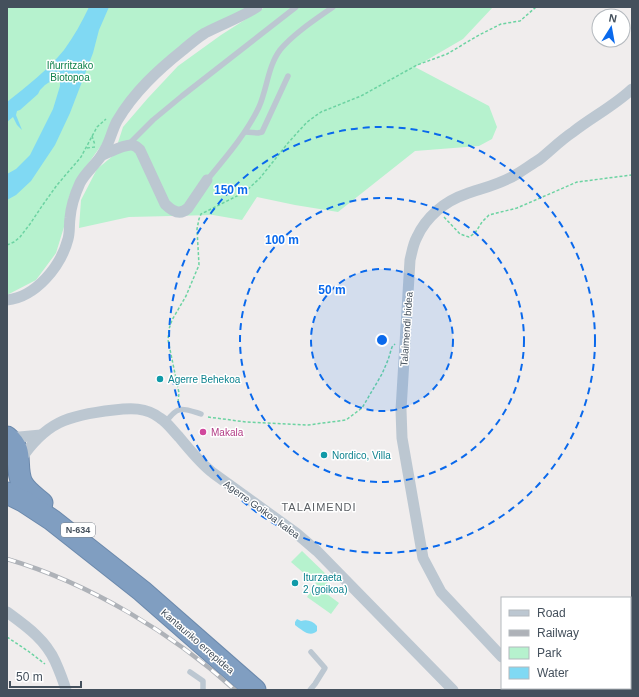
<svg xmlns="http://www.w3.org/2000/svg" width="639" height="697" font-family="Helvetica,sans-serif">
	<rect width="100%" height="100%" fill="#f0eded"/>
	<!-- green -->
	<g fill="#b6f2ce">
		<path d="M7,7h245l-92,56 -80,112 -11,22 -5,30 -8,26 -20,27 -29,15z"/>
		<path d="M265,7h228l-30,32 -48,28 74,39 8,21 -5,12 -13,7 -64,5 -77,61 -43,-7 -38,-8 -15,23 -29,-5 -84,2 -50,11 2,-28 16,-31 17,-14 9,-28 25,-29 30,-32 43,-31z"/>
		<path d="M302,551l29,28 -9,10 -31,-27z"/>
		<path d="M315,585l24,18 -8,11 -24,-17z"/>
	</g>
	<!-- water -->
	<g fill="#80d9f3">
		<path d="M89,7h20l-10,23 -6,23 -23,60 -15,32 -24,36 -15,14 -9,5v-26l9,-5 14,-14 23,-46 7,-23v-7l-3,-2 -12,8 -5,5 -2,4 -18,16 -3,1 -1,4 6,15 -5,-5 -4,-8 -6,5v-20c20,-16 41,-32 57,-52 10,-14 18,-28 25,-43z"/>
		<path d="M297,619l4,2c6,-2 12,0 16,5v5c-7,7 -15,-1 -22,-6v-3z"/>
	</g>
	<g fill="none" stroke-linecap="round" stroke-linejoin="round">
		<defs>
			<g id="highway">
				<path d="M7,437c18,14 7,29 15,46 4,8 13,14 20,20"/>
				<path d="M7,493l16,8 29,19 90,71 113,99"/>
			</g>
		</defs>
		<!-- highway casing -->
		<use href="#highway" stroke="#6b89ac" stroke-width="23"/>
		<!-- path -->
		<g stroke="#6cd3a2" stroke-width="1.5" stroke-dasharray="3 2" stroke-linecap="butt">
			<path d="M92,136l3,9"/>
			<path d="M87,148l8,-1"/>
			<path d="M444,217l16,17 9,3 6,-4 7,-11 7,-7 28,-7 60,-26 55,-7"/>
			<path d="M7,245l7,-3 6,-5 10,-13 12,-18 15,-21 24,-28 16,-30 9,-8"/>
			<path d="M178,402l1,-9 -11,-53 1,-11 3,-9 14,-24 13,-31 -2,-36 2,-10 2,-5 44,-22 15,-14 28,-35 19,-21 14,-10 40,-16 56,-31 30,-11 32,-19 22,-11 19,-3 16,-14"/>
			<path d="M208,417l38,5 62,3 38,-5 16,-12 20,-34 6,-14 4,-13 3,-3"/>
			<path d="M7,637l21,14 17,13"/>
		</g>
		<!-- lane -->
		<g stroke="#bcc7d1" stroke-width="5.5">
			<path d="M245,132l13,1 4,-1 26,-56"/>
			<path d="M128,145l25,-25 29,-24 114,-89"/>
			<path d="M207,180c19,-23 39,-46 52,-73 8,-18 9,-41 21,-57 13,-16 36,-31 53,-43"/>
			<path d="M166,422c12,-17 16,-14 35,-8"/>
			<path d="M190,672l13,9v9"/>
			<path d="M310,690l5,-6 10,-16 -14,-16"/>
		</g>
		<!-- street -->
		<g stroke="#bcc7d1" stroke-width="11">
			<path d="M102,155c8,-3 21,-10 29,-10 4,0 6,2 9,5l25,54c7,7 15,12 23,4l19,-28"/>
			<path d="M7,300c29,-3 54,-34 61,-61 2,-7 1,-14 2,-21 1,-12 5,-24 10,-35 6,-12 19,-21 24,-32 6,-9 8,-21 13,-30 17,-29 41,-51 66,-71 7,-6 14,-12 22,-17 17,-9 35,-15 52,-26"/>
			<path d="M9,438l32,-3"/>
			<path d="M19,462c26,-40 49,-47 95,-52 16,-2 32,-3 46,8 8,5 13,13 19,19 11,13 21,26 34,36l83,60 21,18 136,139"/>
			<path d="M7,612c19,14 38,27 48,49 4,9 8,19 11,29"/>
			<path d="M502,657l-61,-65 -18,-34 -21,-120 -1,-28 9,-150c2,-8 3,-16 7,-23 9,-20 28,-36 49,-43 17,-6 35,-10 51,-20 8,-5 15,-10 23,-15 11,-9 21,-19 33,-27 19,-15 41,-26 59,-43"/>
			<path d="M522,688l1,2"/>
		</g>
		<!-- highway -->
		<use href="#highway" stroke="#809ec1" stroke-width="21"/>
		<defs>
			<path id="rail" d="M7,559c82,24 165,74 228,131"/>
		</defs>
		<!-- rail casing -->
		<use href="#rail" stroke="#aeb2b8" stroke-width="4.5"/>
		<!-- rail -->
		<use href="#rail" stroke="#fff" stroke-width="3" stroke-dasharray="9" stroke-linecap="butt"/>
	</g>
	<!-- distance rings -->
	<circle cx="382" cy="340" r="71" fill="#0a69ec" fill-opacity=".12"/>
	<g fill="none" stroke="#0a69ec" stroke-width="2" stroke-dasharray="7 5">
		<circle cx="382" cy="340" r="71"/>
		<circle cx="382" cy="340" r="142"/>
		<circle cx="382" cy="340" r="213"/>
	</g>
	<!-- markers -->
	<g fill="#0f9aa8" stroke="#fff" stroke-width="1.5">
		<circle cx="160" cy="379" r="4"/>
		<circle cx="324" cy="455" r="4"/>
		<circle cx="295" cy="583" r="4"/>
	</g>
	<circle fill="#d1479c" stroke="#fff" stroke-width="1.5" cx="203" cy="432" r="4"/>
	<g text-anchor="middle" stroke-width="3" stroke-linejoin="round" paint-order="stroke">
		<!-- shield labels -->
		<rect fill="#fff" stroke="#7c848d" stroke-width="1" x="61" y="523" width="34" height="14" rx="3"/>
		<g font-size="9" font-weight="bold" fill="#44505c">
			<text x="78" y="533">N-634</text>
		</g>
		<!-- park labels -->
		<g font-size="10" fill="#0f824b" stroke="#fff">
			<text x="70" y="69">Iñurritzako<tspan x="70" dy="12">Biotopoa</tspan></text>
		</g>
		<!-- street labels -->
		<g font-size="10" fill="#44505c" stroke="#fff">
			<text transform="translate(406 329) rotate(-86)" y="4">Talaimendi bidea</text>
			<text transform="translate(262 509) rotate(36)" y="4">Agerre Goikoa kalea</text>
			<text transform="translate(198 641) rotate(41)" y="4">Kantauriko errepidea</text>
		</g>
		<!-- culture labels -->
		<g font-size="10" fill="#0d838f" stroke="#fff" text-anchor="start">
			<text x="168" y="383">Agerre Behekoa</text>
			<text x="332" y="459">Nordico, Villa</text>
			<text x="303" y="581">Iturzaeta<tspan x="303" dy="12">2 (goikoa)</tspan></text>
		</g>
		<!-- hotel labels -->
		<g font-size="10" fill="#b23c85" stroke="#fff" text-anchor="start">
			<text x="211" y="436">Makala</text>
		</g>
		<!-- neighbourhood labels -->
		<g font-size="11" letter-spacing="1" fill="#595d62" stroke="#fff">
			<text x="319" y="511">TALAIMENDI</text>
		</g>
	</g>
	<circle cx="382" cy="340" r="6" fill="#0a69ec" stroke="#fff" stroke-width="2"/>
	<g font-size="12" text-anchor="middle" font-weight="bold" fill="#0a69ec" stroke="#fff" stroke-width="3" stroke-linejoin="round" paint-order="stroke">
		<text x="231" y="194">150 m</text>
		<text x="282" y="244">100 m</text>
		<text x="332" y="294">50 m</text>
	</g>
	<!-- border -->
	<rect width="639" height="697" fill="none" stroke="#44505c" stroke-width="16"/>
	<!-- legend -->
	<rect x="501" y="597" width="130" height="92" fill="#ffffff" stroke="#b4b9be"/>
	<rect x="509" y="610" width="20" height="6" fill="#bcc7d1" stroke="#b4b9be"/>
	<text x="537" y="617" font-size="12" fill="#44505c">Road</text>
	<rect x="509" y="630" width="20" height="6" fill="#aeb2b8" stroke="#b4b9be"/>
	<text x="537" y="637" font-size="12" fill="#44505c">Railway</text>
	<rect x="509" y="647" width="20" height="12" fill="#b6f2ce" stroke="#b4b9be"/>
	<text x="537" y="657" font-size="12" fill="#44505c">Park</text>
	<rect x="509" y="667" width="20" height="12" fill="#80d9f3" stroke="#b4b9be"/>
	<text x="537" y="677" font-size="12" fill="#44505c">Water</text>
	<!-- north arrow -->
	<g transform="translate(611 28) rotate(11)"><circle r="19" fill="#ffffff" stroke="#b4b9be"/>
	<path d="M0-3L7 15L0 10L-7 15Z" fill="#0a69ec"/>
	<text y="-6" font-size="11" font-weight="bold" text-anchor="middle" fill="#44505c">N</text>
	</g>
	<!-- scale -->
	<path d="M10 681v6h71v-6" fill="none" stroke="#44505c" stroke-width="2"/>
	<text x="16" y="681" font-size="12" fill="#44505c" stroke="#ffffff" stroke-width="3" paint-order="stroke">50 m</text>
</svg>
